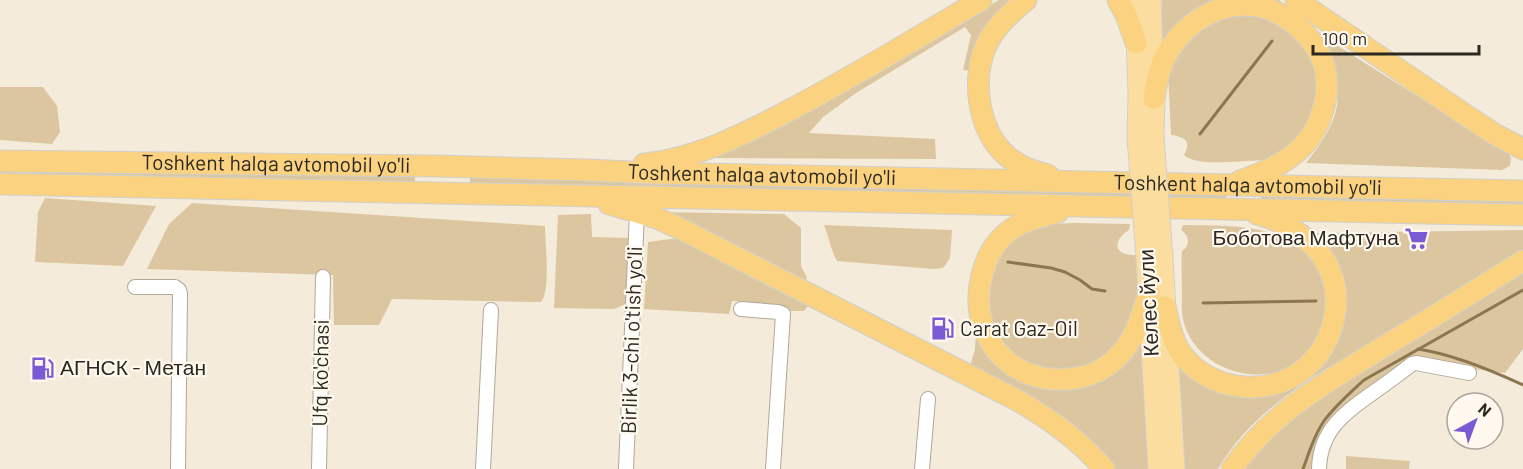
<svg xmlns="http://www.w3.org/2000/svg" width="1523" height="469" font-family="Barlow,sans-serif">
	<rect width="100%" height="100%" fill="#f5ebdb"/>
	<!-- green -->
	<g fill="#dbc69f">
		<path d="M999,0h19l-46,71 -9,-1 8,-35 -6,-8 -109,66 -33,24 -14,16 126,6 1,20 -225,-1z"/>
		<path d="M1162,0h65l-66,50z"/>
		<path d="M1253,0h26l51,41 178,112 3,5 -1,8 -8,4 -196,-7c13,-17 27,-35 31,-57 2,-14 -2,-29 -4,-42z"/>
		<path d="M1244,11l44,15 29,39 4,25 -16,46 -32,25c-22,-3 -75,8 -89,-6 8,-14 1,-18 -13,-20l-3,-62 26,-46z"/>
		<path d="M0,87h43l14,19 3,26 -8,12 -52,-4z"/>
		<path d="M0,168l415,8v7l-415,-8z"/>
		<path d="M470,176l756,16v7l-756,-15z"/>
		<path d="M1261,194l262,5v7l-262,-5z"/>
		<path d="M45,198l111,8 -33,60 -88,-4 3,-50z"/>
		<path d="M192,203l353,23c0,16 6,65 -4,76h-8l-141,-3 -13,26h-45l-1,-50 -186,-6 22,-45z"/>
		<path d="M655,212l129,2 17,14v38l6,12 -5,7z"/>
		<path d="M591,214l1,23 40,1 -4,65 -14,6 -60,-1 4,-93z"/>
		<path d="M1076,223l54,1 -1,6c-7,4 -17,15 -8,22 4,3 12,3 16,3l3,40 -21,50 -24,19 -34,9 -32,-8 -23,-17 -12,-19 -5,-23v-12l4,-22 15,-32 37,-16z"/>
		<path d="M824,225l128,5 -2,28 -7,10 -10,1 -96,-8c-6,-10 -8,-24 -13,-36z"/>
		<path d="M1183,225c44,1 117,-3 138,47 2,6 8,14 9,21 0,4 -2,9 -3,13 -2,10 -3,22 -7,31 -2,6 -15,20 -21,24 -3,3 -7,5 -11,7 -40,18 -95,-3 -105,-49 -2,-7 -1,-15 -1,-22 0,-15 -1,-31 0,-46 9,-6 7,-16 -1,-21z"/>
		<path d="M1523,230v21c-46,27 -91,54 -137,82 -61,37 -131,72 -168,136h-36l-6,-111 50,36 100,-36 2,-110 -13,-15z"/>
		<path d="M685,237l123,69 -4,5h-16l-27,-8 -29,-2 -3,13 -85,-5 4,-67z"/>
		<path d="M1523,270v79l-18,24 -94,-12 -94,84 -5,24h-74l49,-53z"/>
		<path d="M976,333l79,55 88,-50 7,131h-38l-143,-98 6,-22z"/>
		<path d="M1346,456l64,5 -1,8h-63z"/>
	</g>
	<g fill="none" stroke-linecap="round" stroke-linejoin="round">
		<!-- stream -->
		<g stroke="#8b7650" stroke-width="3">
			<path d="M1200,134l72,-93"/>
			<path d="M1008,262l43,6 14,4 15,8 12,9 13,2"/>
			<path d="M1203,303l113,-2"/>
			<path d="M1418,349c33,5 75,22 105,36"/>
			<path d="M1303,469c6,-16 11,-34 21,-48 11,-15 26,-28 40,-41l159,-90"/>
		</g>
		<defs>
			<g id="minor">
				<path d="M135,287h40l4,3 1,4 -2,175"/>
				<path d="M741,309l37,3 5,2 -10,155"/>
				<path d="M319,469l4,-192"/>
				<path d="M483,469l8,-159"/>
				<path d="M626,469l11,-257"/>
				<path d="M922,469l6,-70"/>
				<path d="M1319,469c1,-39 25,-56 55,-77 13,-9 25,-18 38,-28l4,-1 53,10"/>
			</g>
			<g id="primary">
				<path d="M1136,0l3,95 -1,42"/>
				<path d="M1150,0l4,98 -1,38"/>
				<path d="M1162,257l12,212"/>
				<path d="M1147,258l12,211"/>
			</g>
			<g id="trunk">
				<path d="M1026,0c-14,12 -28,24 -37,40 -19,35 -12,90 18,116 12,11 26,15 41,19"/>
				<path d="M1118,0l8,15 10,28"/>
				<path d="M1296,0l168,114 32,21 27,14"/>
				<path d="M1154,98c2,-12 4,-25 9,-36 15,-34 48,-58 86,-57 32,2 66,30 75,60 4,14 3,31 -1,45 -5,18 -15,33 -30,45 -15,12 -34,19 -53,26"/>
				<path id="s1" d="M0,161l437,5 150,4 65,3 871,18"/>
				<path d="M644,164c51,-5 101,-30 146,-54 65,-34 128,-73 191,-110"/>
				<path d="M0,184l1523,31"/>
				<path d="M609,204l48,14 24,11 336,171c33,19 63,40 87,69"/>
				<path d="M1058,212c-14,4 -30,7 -43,15 -18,11 -28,28 -33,48 -15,58 25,109 86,104 13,-1 28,-5 39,-13 25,-17 34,-46 42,-74"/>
				<path d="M1165,307c4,15 6,30 14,43 24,37 76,47 113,27 43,-23 58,-84 29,-122 -15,-20 -39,-35 -64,-41"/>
				<path d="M1232,469c39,-57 94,-86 151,-122 47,-28 93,-57 140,-86"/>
			</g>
		</defs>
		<!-- minor casing -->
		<use href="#minor" stroke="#b1a899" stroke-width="16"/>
		<!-- primary casing -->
		<use href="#primary" stroke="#d0d0ce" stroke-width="23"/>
		<!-- trunk casing -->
		<use href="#trunk" stroke="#d0d0ce" stroke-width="23"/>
		<!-- minor -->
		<use href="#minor" stroke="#fff" stroke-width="14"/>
		<!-- primary -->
		<use href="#primary" stroke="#fbdda0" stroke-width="21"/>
		<!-- trunk -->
		<use href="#trunk" stroke="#fad280" stroke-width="21"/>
		<defs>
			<g id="primary-bridge">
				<path d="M1153,136l9,121"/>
				<path d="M1138,137l9,121"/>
			</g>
		</defs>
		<!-- primary-bridge casing -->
		<use href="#primary-bridge" stroke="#d0d0ce" stroke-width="23" stroke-linecap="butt"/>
		<!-- primary-bridge -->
		<use href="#primary-bridge" stroke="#fbdda0" stroke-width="21"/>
	</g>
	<!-- icons -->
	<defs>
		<symbol id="supermarket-bare" viewBox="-9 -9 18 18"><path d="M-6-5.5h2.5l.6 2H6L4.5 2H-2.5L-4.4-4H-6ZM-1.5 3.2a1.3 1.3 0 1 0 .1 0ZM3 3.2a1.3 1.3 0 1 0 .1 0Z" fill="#7b5ad4" stroke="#fff9ef" stroke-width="2.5" paint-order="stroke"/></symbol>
		<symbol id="fuel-bare" viewBox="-9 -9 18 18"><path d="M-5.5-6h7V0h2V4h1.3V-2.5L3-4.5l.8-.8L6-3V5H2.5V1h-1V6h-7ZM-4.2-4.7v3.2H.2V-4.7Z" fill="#7b5ad4" stroke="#fff9ef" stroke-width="2.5" paint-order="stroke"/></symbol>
	</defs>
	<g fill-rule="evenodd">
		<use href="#supermarket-bare" x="1400" y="222" width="33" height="33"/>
		<use href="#fuel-bare" x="926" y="312" width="33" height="33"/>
		<use href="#fuel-bare" x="26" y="352" width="33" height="33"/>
	</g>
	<g text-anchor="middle" stroke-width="4.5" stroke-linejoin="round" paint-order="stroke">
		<!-- street labels -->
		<g font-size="21" fill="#2b2822" stroke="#fff9ef">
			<text dy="7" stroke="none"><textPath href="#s1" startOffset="276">Toshkent halqa avtomobil yo'li</textPath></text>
			<text dy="7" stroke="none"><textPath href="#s1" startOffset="762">Toshkent halqa avtomobil yo'li</textPath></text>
			<text dy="7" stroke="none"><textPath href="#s1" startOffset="1248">Toshkent halqa avtomobil yo'li</textPath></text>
			<text transform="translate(1149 303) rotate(-93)" y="7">Келес йули</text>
			<text transform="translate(632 340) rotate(-88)" y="7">Birlik 3-chi o'tish yo'li</text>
			<text transform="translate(321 373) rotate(-89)" y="7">Ufq ko'chasi</text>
		</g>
		<!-- poi labels -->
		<g font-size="21" fill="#2b2822" stroke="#fff9ef" text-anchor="start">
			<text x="1399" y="245" text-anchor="end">Боботова Мафтуна</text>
			<text x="960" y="336">Carat Gaz-Oil</text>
			<text x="60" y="375">АГНСК - Метан</text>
		</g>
	</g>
	<!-- north arrow -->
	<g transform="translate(1475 421) rotate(41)"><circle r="28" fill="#fff9ef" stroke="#aaa59d" stroke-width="1.5"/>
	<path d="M0-4.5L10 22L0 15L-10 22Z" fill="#7b5ad4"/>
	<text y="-9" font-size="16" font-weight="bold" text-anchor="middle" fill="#2b2822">N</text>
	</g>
	<!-- scale -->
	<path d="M1313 45v9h166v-9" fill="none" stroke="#2b2822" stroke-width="3"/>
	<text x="1322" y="45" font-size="18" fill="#2b2822" stroke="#fff9ef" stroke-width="4.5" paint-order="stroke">100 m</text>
</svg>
